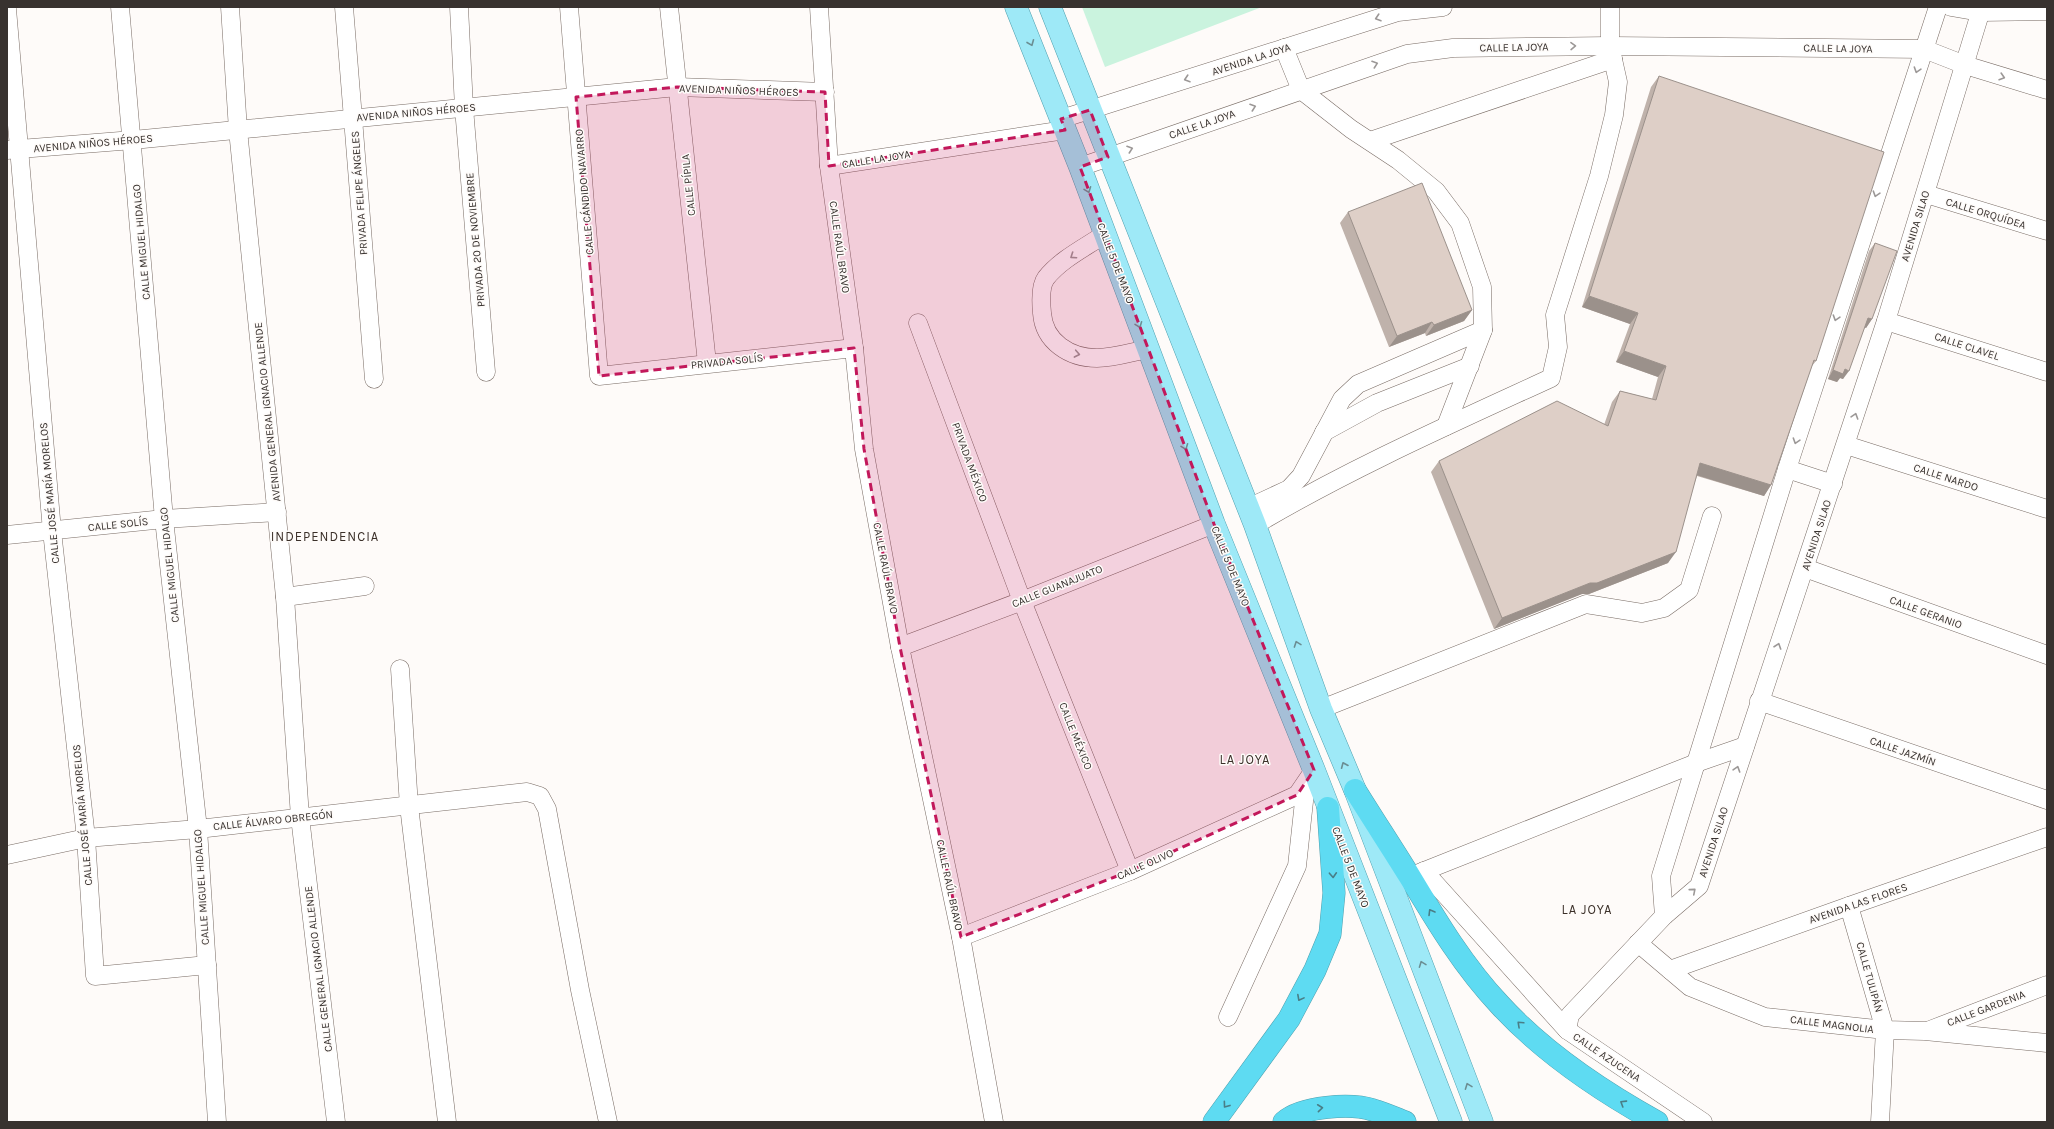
<svg xmlns="http://www.w3.org/2000/svg" width="2054" height="1129" font-family="Karla,sans-serif">
	<rect width="100%" height="100%" fill="#fefbf9"/>
	<!-- green -->
	<path fill="#caf3de" d="M1082,7h180l-157,60z"/>
	<g fill="none" stroke-linecap="round" stroke-linejoin="round">
		<defs>
			<g id="minor">
				<path d="M120,7l44,512 34,310 19,293"/>
				<path d="M230,7l8,123 47,467 15,220 36,305"/>
				<path d="M344,7l30,372"/>
				<path d="M459,7l5,101 22,264"/>
				<path d="M569,7l30,369 255,-28"/>
				<path d="M669,7l38,356"/>
				<path d="M819,7l10,159 25,182 10,101 36,198 61,290 33,185"/>
				<path d="M1951,7l29,5 67,-1"/>
				<path d="M7,9l45,522 34,307 9,138 112,-11"/>
				<path d="M1284,48l17,42 50,39 47,31 38,31 24,32 22,64 1,43 -37,96"/>
				<path d="M1061,119l337,-107 45,-5"/>
				<path d="M1370,141l243,-82"/>
				<path d="M7,150l126,-10 544,-53 148,5"/>
				<path d="M829,166l236,-36"/>
				<path d="M1080,167l327,-113 46,-6 157,-2 314,3 41,16 82,25"/>
				<path d="M1926,194l121,37"/>
				<path d="M1105,234c-19,13 -44,25 -59,44 -6,8 -5,25 -4,35 2,29 28,45 55,45 17,0 35,-6 51,-9"/>
				<path d="M1886,321l161,51"/>
				<path d="M918,323l104,278 108,270"/>
				<path d="M1324,432l53,-29 93,-37"/>
				<path d="M1846,445l201,64"/>
				<path d="M1787,469l46,15"/>
				<path d="M1248,508l41,-19 12,-13 41,-77 16,-15 125,-54"/>
				<path d="M1255,525c94,-56 196,-101 296,-147l7,-31 -3,-32 44,-139 15,-61 4,-33 -8,-36v-39"/>
				<path d="M7,535l157,-16 113,-7"/>
				<path d="M1805,568l242,87"/>
				<path d="M285,597l80,-11"/>
				<path d="M900,647l122,-46 192,-77"/>
				<path d="M400,669l9,137 38,316"/>
				<path d="M1759,701l288,99"/>
				<path d="M1321,709l265,-105 56,9 22,-5 25,-18 23,-74"/>
				<path d="M7,855l79,-17 112,-9 329,-37 13,4 7,13 33,181 28,132"/>
				<path d="M1424,871l143,159 136,92"/>
				<path d="M1414,875l282,-112 49,-17"/>
				<path d="M1849,906l36,124 -5,92"/>
				<path d="M1664,916l-3,-40 126,-407 151,-462"/>
				<path d="M961,937l169,-66 167,-76 17,-25"/>
				<path d="M1638,943l52,44 75,30 120,13 40,1 122,12"/>
				<path d="M1670,970l179,-64 198,-69"/>
				<path d="M1228,1017l69,-151 9,-83"/>
				<path d="M1567,1030l3,-15 94,-99 35,-30 187,-565 96,-314"/>
				<path d="M1930,1030l117,-45"/>
			</g>
			<g id="major">
				<path d="M1016,7l64,160 134,357 100,246 137,352"/>
				<path d="M1050,7l205,518 66,184 34,81 127,332"/>
			</g>
			<g id="highway">
				<path d="M1355,790c18,29 37,58 55,87 27,45 54,90 90,128 44,48 101,86 157,117"/>
				<path d="M1214,1122l75,-103 26,-49 15,-36 4,-41 -6,-85"/>
				<path d="M1284,1122c18,-16 67,-19 89,-12 11,3 22,8 32,12"/>
			</g>
		</defs>
		<!-- minor casing -->
		<use href="#minor" stroke="#796c65" stroke-width="19"/>
		<!-- major casing -->
		<use href="#major" stroke="#51a0ae" stroke-width="23"/>
		<!-- highway casing -->
		<use href="#highway" stroke="#51a0ae" stroke-width="23"/>
		<!-- minor -->
		<use href="#minor" stroke="#fff" stroke-width="18"/>
		<!-- major -->
		<use href="#major" stroke="#9ee9f7" stroke-width="22"/>
		<!-- highway -->
		<use href="#highway" stroke="#5edbf2" stroke-width="22"/>
	</g>
	<!-- wall -->
	<g fill="#bfb2ab">
		<path d="M1659,76l157,285 -4,5 -41,119 -7,11 -67,-20 -29,87 -79,31h-7l-88,35 -63,-157 8,-11 165,-36 8,-23 8,-11 32,8 6,-22 -42,-15 14,-38 -48,-17 69,-220z"/>
		<path d="M1348,212l124,98 -8,11 -38,15 -1,-3 -36,14 -49,-124z"/>
		<path d="M1875,243l-3,76 -6,9 -1,-1 -22,52 -3,-1 -3,4 -9,-3 41,-128z"/>
	</g>
	<!-- shaded-wall -->
	<g fill="#9b918b">
		<path d="M1589,296l49,17 -8,11 -48,-17z"/>
		<path d="M1472,310l-8,11 -38,15 8,-11z"/>
		<path d="M1868,318l4,1 -6,9 -4,-2z"/>
		<path d="M1432,322l-7,11 -36,14 8,-11z"/>
		<path d="M1624,351l42,15 -8,11 -42,-15z"/>
		<path d="M1845,369l4,2 -6,8 -3,-1 -3,4 -9,-3 5,-9z"/>
		<path d="M1700,463l71,22 -7,11 -71,-22z"/>
		<path d="M1676,552l-8,11 -79,31h-7l-88,35 8,-11 88,-35z"/>
	</g>
	<!-- building -->
	<g fill="#decfc7" stroke="#9b918b">
		<path d="M1659,76l225,76 -68,209 -2,-1 -43,125 -71,-22 -24,89 -79,31h-7l-88,35 -63,-157 118,-60 51,25 12,-35 36,9 10,-34 -42,-15 14,-38 -49,-17z"/>
		<path d="M1422,183l50,127 -38,15 -2,-3 -35,14 -49,-124z"/>
		<path d="M1875,243l22,8 -25,68 -4,-1 -19,53 -4,-2 -2,5 -10,-4z"/>
	</g>
	<!-- one-way arrows -->
	<defs><path id="oneway-chevron" d="M-2-3.5L2.5 0L-2 3.5" fill="none" stroke-width="1.6" stroke-linecap="round" stroke-linejoin="round"/></defs>
	<g stroke="#9c9897">
		<use href="#oneway-chevron" transform="translate(1378 18) rotate(162)"/>
		<use href="#oneway-chevron" transform="translate(1573 46) rotate(-1)"/>
		<use href="#oneway-chevron" transform="translate(1375 64) rotate(-19)"/>
		<use href="#oneway-chevron" transform="translate(1917 70) rotate(108)"/>
		<use href="#oneway-chevron" transform="translate(2002 77) rotate(17)"/>
		<use href="#oneway-chevron" transform="translate(1187 79) rotate(162)"/>
		<use href="#oneway-chevron" transform="translate(1253 107) rotate(-19)"/>
		<use href="#oneway-chevron" transform="translate(1130 149) rotate(-19)"/>
		<use href="#oneway-chevron" transform="translate(1876 194) rotate(108)"/>
		<use href="#oneway-chevron" transform="translate(1073 256) rotate(146)"/>
		<use href="#oneway-chevron" transform="translate(1836 318) rotate(108)"/>
		<use href="#oneway-chevron" transform="translate(1077 354) rotate(11)"/>
		<use href="#oneway-chevron" transform="translate(1855 416) rotate(-72)"/>
		<use href="#oneway-chevron" transform="translate(1796 441) rotate(108)"/>
		<use href="#oneway-chevron" transform="translate(1778 646) rotate(-71)"/>
		<use href="#oneway-chevron" transform="translate(1737 769) rotate(-72)"/>
		<use href="#oneway-chevron" transform="translate(1693 891) rotate(-41)"/>
	</g>
	<g stroke="#6b8e93">
		<use href="#oneway-chevron" transform="translate(1031 43) rotate(68)"/>
		<use href="#oneway-chevron" transform="translate(1088 190) rotate(69)"/>
		<use href="#oneway-chevron" transform="translate(1139 325) rotate(69)"/>
		<use href="#oneway-chevron" transform="translate(1185 447) rotate(69)"/>
		<use href="#oneway-chevron" transform="translate(1297 644) rotate(-110)"/>
		<use href="#oneway-chevron" transform="translate(1344 765) rotate(-113)"/>
		<use href="#oneway-chevron" transform="translate(1422 964) rotate(-111)"/>
		<use href="#oneway-chevron" transform="translate(1468 1086) rotate(-111)"/>
	</g>
	<g stroke="#497e87">
		<use href="#oneway-chevron" transform="translate(1333 875) rotate(87)"/>
		<use href="#oneway-chevron" transform="translate(1431 912) rotate(-121)"/>
		<use href="#oneway-chevron" transform="translate(1300 998) rotate(118)"/>
		<use href="#oneway-chevron" transform="translate(1520 1024) rotate(-137)"/>
		<use href="#oneway-chevron" transform="translate(1623 1103) rotate(-148)"/>
		<use href="#oneway-chevron" transform="translate(1226 1105) rotate(126)"/>
		<use href="#oneway-chevron" transform="translate(1320 1108) rotate(-6)"/>
	</g>
	<!-- marked area -->
	<path fill="#c2185b" fill-opacity="0.2" stroke="#c2185b" stroke-width="3" stroke-dasharray="8 5" stroke-linejoin="round" d="M677,87l148,5 4,74 236,-36 -4,-11 29,-9 18,47 -28,10 134,357 100,246 -17,25 -167,76 -169,66 -61,-290 -36,-198 -10,-101 -255,28 -23,-279z"/>
	<g text-anchor="middle" stroke-width="3" stroke-linejoin="round" paint-order="stroke">
		<!-- street labels -->
		<g font-size="11" fill="#38322f" stroke="#fefbf9">
			<text transform="translate(1514 47) rotate(-1)" y="4">CALLE LA JOYA</text>
			<text transform="translate(1838 48) rotate(1)" y="4">CALLE LA JOYA</text>
			<text transform="translate(1251 59) rotate(-18)" y="4">AVENIDA LA JOYA</text>
			<text transform="translate(739 90) rotate(2)" y="4">AVENIDA NIÑOS HÉROES</text>
			<text transform="translate(416 112) rotate(-5)" y="4">AVENIDA NIÑOS HÉROES</text>
			<text transform="translate(1202 124) rotate(-19)" y="4">CALLE LA JOYA</text>
			<text transform="translate(93 143) rotate(-5)" y="4">AVENIDA NIÑOS HÉROES</text>
			<text transform="translate(876 159) rotate(-9)" y="4">CALLE LA JOYA</text>
			<text transform="translate(688 185) rotate(-96)" y="4">CALLE PÍPILA</text>
			<text transform="translate(584 192) rotate(-95)" y="4">CALLE CÁNDIDO NAVARRO</text>
			<text transform="translate(359 193) rotate(-94)" y="4">PRIVADA FELIPE ÁNGELES</text>
			<text transform="translate(1986 213) rotate(17)" y="4">CALLE ORQUÍDEA</text>
			<text transform="translate(1915 226) rotate(-73)" y="4">AVENIDA SILAO</text>
			<text transform="translate(475 240) rotate(-95)" y="4">PRIVADA 20 DE NOVIEMBRE</text>
			<text transform="translate(141 242) rotate(-95)" y="4">CALLE MIGUEL HIDALGO</text>
			<text transform="translate(840 247) rotate(82)" y="4">CALLE RAÚL BRAVO</text>
			<text transform="translate(1116 263) rotate(69)" y="4">CALLE 5 DE MAYO</text>
			<text transform="translate(1967 346) rotate(18)" y="4">CALLE CLAVEL</text>
			<text transform="translate(727 361) rotate(-6)" y="4">PRIVADA SOLÍS</text>
			<text transform="translate(267 412) rotate(-96)" y="4">AVENIDA GENERAL IGNACIO ALLENDE</text>
			<text transform="translate(970 462) rotate(70)" y="4">PRIVADA MÉXICO</text>
			<text transform="translate(1946 477) rotate(18)" y="4">CALLE NARDO</text>
			<text transform="translate(49 493) rotate(-95)" y="4">CALLE JOSÉ MARÍA MORELOS</text>
			<text transform="translate(118 524) rotate(-6)" y="4">CALLE SOLÍS</text>
			<text transform="translate(1816 535) rotate(-72)" y="4">AVENIDA SILAO</text>
			<text transform="translate(169 565) rotate(-96)" y="4">CALLE MIGUEL HIDALGO</text>
			<text transform="translate(1231 566) rotate(68)" y="4">CALLE 5 DE MAYO</text>
			<text transform="translate(886 568) rotate(79)" y="4">CALLE RAÚL BRAVO</text>
			<text transform="translate(1057 586) rotate(-22)" y="4">CALLE GUANAJUATO</text>
			<text transform="translate(1926 612) rotate(20)" y="4">CALLE GERANIO</text>
			<text transform="translate(1076 736) rotate(68)" y="4">CALLE MÉXICO</text>
			<text transform="translate(1903 751) rotate(19)" y="4">CALLE JAZMÍN</text>
			<text transform="translate(82 815) rotate(-95)" y="4">CALLE JOSÉ MARÍA MORELOS</text>
			<text transform="translate(273 820) rotate(-6)" y="4">CALLE ÁLVARO OBREGÓN</text>
			<text transform="translate(1713 842) rotate(-72)" y="4">AVENIDA SILAO</text>
			<text transform="translate(1145 864) rotate(-24)" y="4">CALLE OLIVO</text>
			<text transform="translate(1351 867) rotate(69)" y="4">CALLE 5 DE MAYO</text>
			<text transform="translate(950 885) rotate(78)" y="4">CALLE RAÚL BRAVO</text>
			<text transform="translate(201 887) rotate(-94)" y="4">CALLE MIGUEL HIDALGO</text>
			<text transform="translate(1858 903) rotate(-19)" y="4">AVENIDA LAS FLORES</text>
			<text transform="translate(318 969) rotate(-97)" y="4">CALLE GENERAL IGNACIO ALLENDE</text>
			<text transform="translate(1870 977) rotate(74)" y="4">CALLE TULIPÁN</text>
			<text transform="translate(1986 1008) rotate(-21)" y="4">CALLE GARDENIA</text>
			<text transform="translate(1832 1024) rotate(7)" y="4">CALLE MAGNOLIA</text>
			<text transform="translate(1607 1057) rotate(34)" y="4">CALLE AZUCENA</text>
		</g>
		<!-- quarter labels -->
		<g font-size="13" letter-spacing="1" fill="#3b3029" stroke="#fefbf9">
			<text x="325" y="541">INDEPENDENCIA</text>
			<text x="1245" y="764">LA JOYA</text>
			<text x="1587" y="914">LA JOYA</text>
		</g>
	</g>
	<!-- border -->
	<rect width="2054" height="1129" fill="none" stroke="#38322f" stroke-width="16"/>
</svg>
